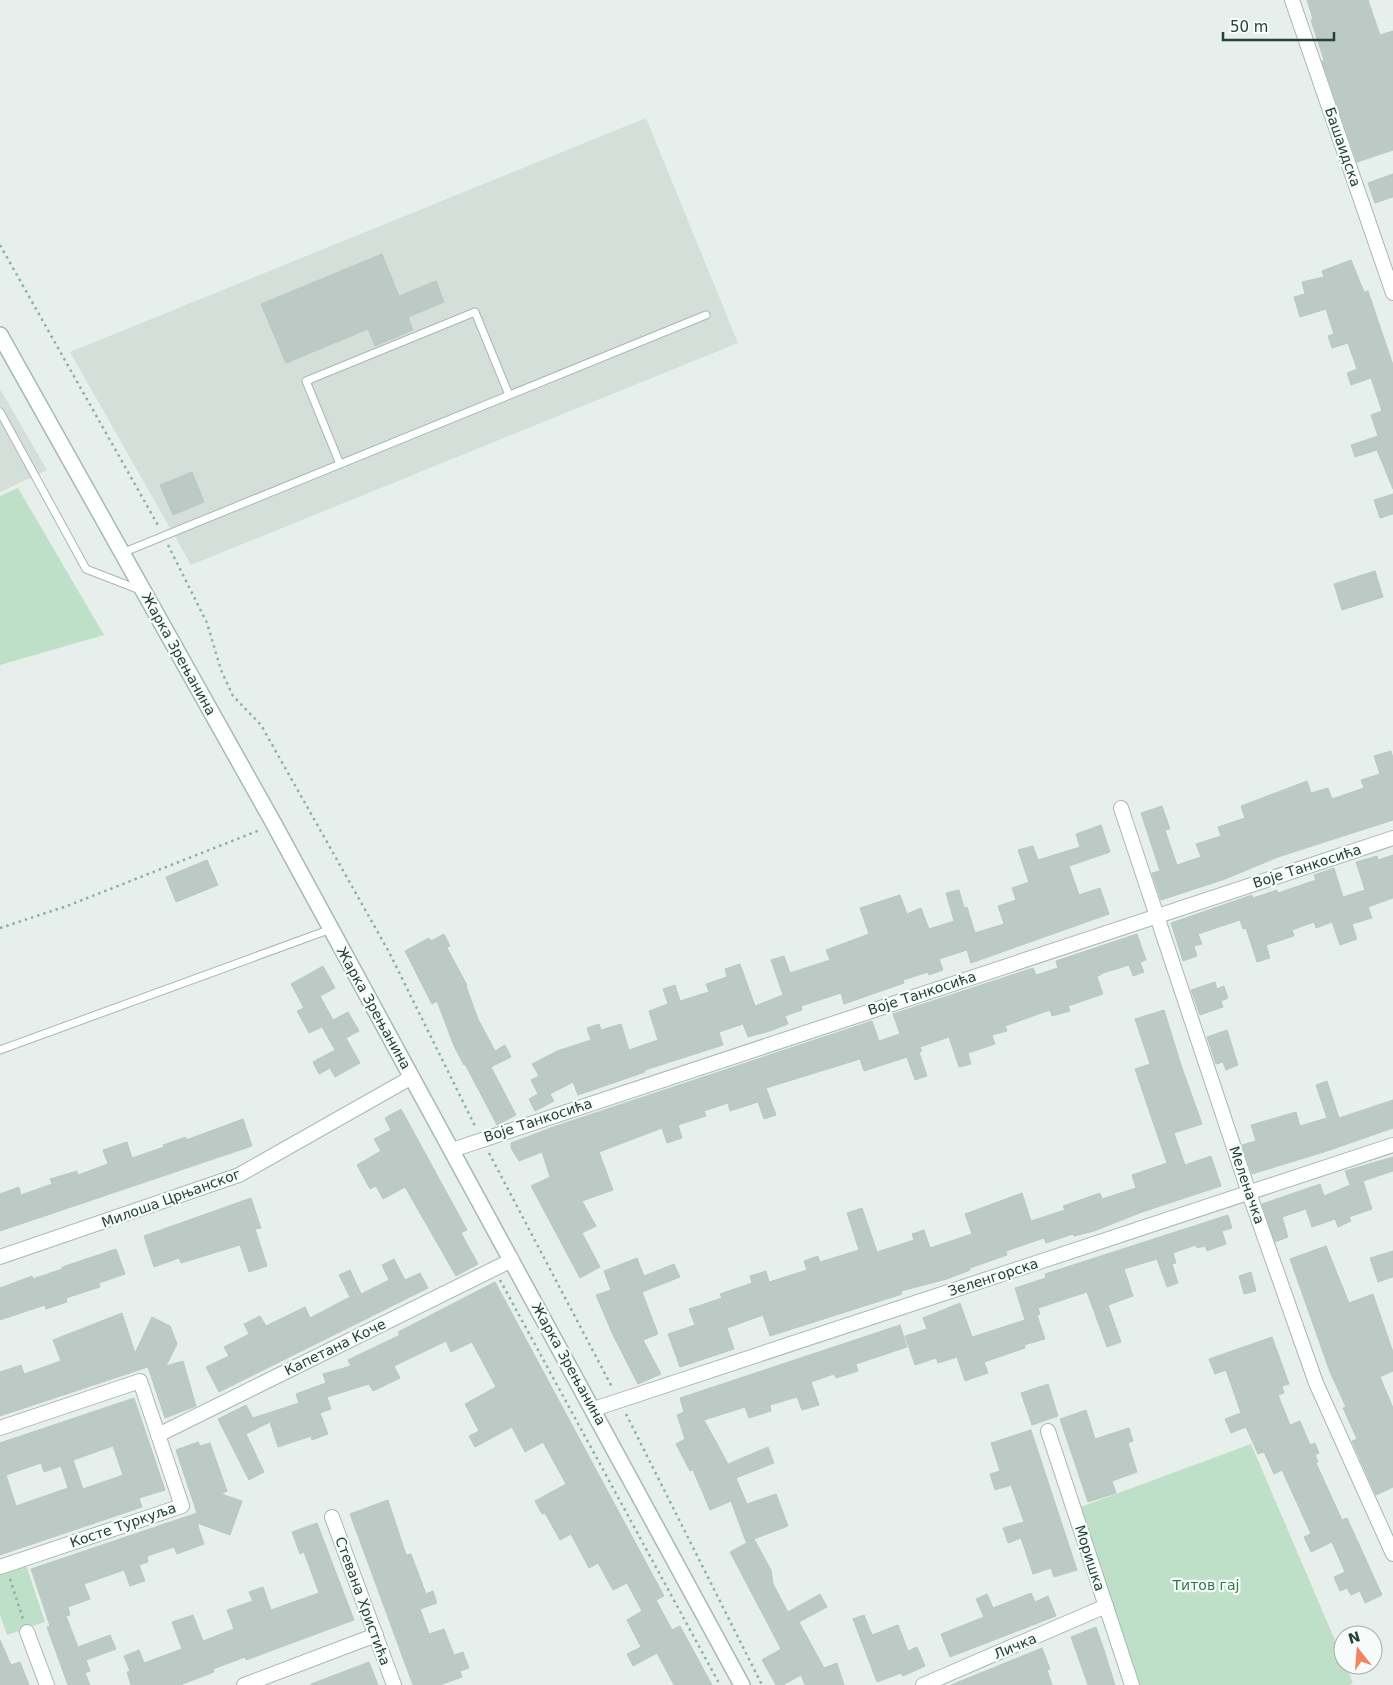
<svg xmlns="http://www.w3.org/2000/svg" width="1393" height="1685" font-family="'DejaVu Sans',sans-serif">
	<rect width="100%" height="100%" fill="#e6efeb"/>
	<!-- built -->
	<g fill="#d4dfda">
		<path d="M646,118l92,225 -547,222 -121,-213z"/>
		<path d="M0,389l47,81 -47,22z"/>
	</g>
	<!-- green -->
	<g fill="#bfe0c8">
		<path d="M18,488l86,147 -104,30v-169z"/>
		<path d="M1251,1444l92,215v6h2l8,18 -4,2h-211l-60,-177z"/>
		<path d="M24,1559l21,63 -38,13 -7,-20v-48z"/>
	</g>
	<!-- building -->
	<g fill="#bbcac4" stroke="#b8c9c2" fill-rule="evenodd">
		<path d="M1307,0h61l12,35 13,-4v119l-36,12 -35,-101 2,-1 -13,-40 2,-1z"/>
		<path d="M1393,174v23l-18,6 -7,-20z"/>
		<path d="M382,254l17,42 37,-15 8,21 -36,15 5,13 -38,16 -7,-17 -82,34 -25,-59z"/>
		<path d="M1351,260l13,32 4,-1 25,74v124l-16,-39 -22,7 -4,-12 27,-9 -7,-21 11,-4 -11,-33 -20,7 -4,-12 10,-4 -9,-26 -16,5 -4,-12 6,-2 -8,-25 -26,8 -6,-20 11,-3 -3,-12 22,-5 -2,-6z"/>
		<path d="M192,472l12,30 -31,13 -13,-30z"/>
		<path d="M1393,494v20l-13,4 -6,-18z"/>
		<path d="M1375,571l8,26 -41,13 -8,-26z"/>
		<path d="M1391,751l2,7v62l-115,37 -53,22 -64,21 -9,-27 8,-2 -19,-58 21,-7 8,23 -5,1 12,35 24,-8 -5,-13 25,-8 -3,-9 27,-9 -4,-12 66,-25 4,12 17,-5 4,11 32,-11 -3,-8 19,-6 -6,-18z"/>
		<path d="M1101,825l9,27 -41,14 10,29 21,-7 9,26 -138,49 -4,-13 -28,9 4,11 -14,5 -1,-3 -25,8 1,3 -60,21 -3,-11 -40,13 1,4 -17,6 3,8 -18,7 -22,6 -5,-13 -24,8 4,13 -78,25v2l-67,23 -5,-13 -23,12 4,7 -19,10 -6,-12 9,-5 -7,-14 8,-4 -7,-12 25,-13 34,-11 -4,-12 12,-4 2,6 20,-6 8,26 29,-10 -9,-29 19,-7 -5,-15 12,-4 5,16 29,-9 -3,-8 21,-7 -2,-8 15,-5 15,42 28,-11 -12,-35 13,-4 6,17 40,-13 -4,-10 43,-16 -9,-26 40,-13 7,19 14,-6 8,21 25,-8 -8,-28 13,-3 5,18 3,-1 8,26 29,-9 -6,-18 18,-6 -4,-12 17,-6 -11,-32 15,-4 5,14 42,-13 -4,-13z"/>
		<path d="M1393,855v43l-25,9 4,11 -20,6 5,15 -17,6 -8,-23 -16,6 -2,-6 -22,8 2,6 -28,9 4,13 -13,4 -11,-34 -3,1 -3,-9 -42,14 4,10 -8,2 3,10 -14,5 -12,-38 81,-28 1,3 24,-8 1,3 38,-13 -2,-5 20,-7 9,29 22,-7 -9,-28 21,-6 1,4z"/>
		<path d="M207,860l11,25 -42,17 -10,-25z"/>
		<path d="M444,934l6,12 -3,2 20,37 -1,1 12,33 17,32 10,-6 6,12 -20,10 25,48 -19,10 -32,-61 -1,1 -10,-19 -17,-45 -5,3 -27,-53 24,-13 2,3z"/>
		<path d="M1137,934l9,26 -6,2 4,10 -11,4 -4,-11 -26,8 -6,4 6,17 -35,12 2,5 -18,5 -2,-6 -45,16 2,5 -15,4 3,9 -27,9 3,11 -12,3 -10,-30 -29,10 2,4 -3,1 8,24 -12,4 -8,-23 -43,14 -4,-12 -94,29 10,27 -12,4 -6,-17 -28,9 -2,-8 -24,8 2,5 -28,9 4,13 -15,5 -5,-15 -63,24 14,38 -31,11 14,25 -14,7 18,34 -20,11 -49,-92 19,-9 -8,-25 -23,9 -8,-13v-5l45,-17 316,-105 7,20 21,-7 -7,-20 140,-46 3,7 22,-7 -2,-7z"/>
		<path d="M323,966l12,22 -15,8 13,24 15,-8 11,19 -13,7 14,25 -25,14 -5,-9 -11,6 -6,-12 22,-12 -13,-23 -13,6 -12,-22 7,-3 -13,-24z"/>
		<path d="M1215,982l2,7 7,-3 4,12 -7,3 2,6 -23,8 -9,-25z"/>
		<path d="M1164,1010l18,58 20,56 -28,9 11,32 26,-9 10,30 -79,26 -48,19 -20,5 -1,-2 -27,9 -2,-5 -38,13 1,4 -37,13v2l-23,9 -46,12 1,3 -132,42 -7,-21 -36,13 7,21 -54,18 -12,-33 27,-9 -6,-16 33,-11 -2,-4 32,-11 -2,-7 16,-5 3,11 38,-12 -3,-9 14,-5 2,6 39,-12 -12,-37 15,-5 15,44 37,-12 -2,-6 12,-4 6,18 42,-14 -7,-20 57,-21 9,28 34,-11 -2,-4 37,-13 2,6 34,-11 -4,-13 35,-12 -32,-94 15,-5 -15,-45z"/>
		<path d="M1227,1030l11,35 -12,5 -3,-8 -7,2 -9,-27z"/>
		<path d="M1327,1081l12,37 54,-18v28l-66,23 -75,23 -10,-29 14,-4 -5,-16 45,-13 4,14 27,-8 -11,-33z"/>
		<path d="M401,1109l66,121 -6,3 17,31 -22,12 -51,-89 -22,12 -7,-13 -6,3 -13,-24 24,-14 -7,-12 17,-9 -6,-12z"/>
		<path d="M243,1119l9,27 -252,85v-37l19,-7 2,8 31,-11 -2,-5 27,-8 1,4 30,-11 -5,-14 24,-8 5,16 32,-11 -1,-2 23,-8v3z"/>
		<path d="M1393,1157v14l-30,10 9,28 -23,8 2,4 -13,6 -3,-8 -23,8 -6,-18 -24,8 6,20 -13,5 -13,-38 58,-20 4,12 26,-11 -5,-14z"/>
		<path d="M251,1198l10,30 -6,1 12,37 -18,6 -9,-27 -59,18 -2,-5 -25,9 -10,-31z"/>
		<path d="M1228,1215l4,13 -10,3 4,13 -19,7 -2,-5 -8,2 -1,-3 -23,8 3,10 -4,1 6,19 -11,4 -10,-28 -33,10 9,27 -25,9 13,37 -14,5 -20,-55 -49,16 2,6 -3,1 8,24 -21,6 1,3 -41,14 4,11 -23,8 -8,-24 -19,6 -2,-5 -21,7 -10,-29 22,-7 -4,-11 37,-15 12,34 53,-17 -10,-32 31,-10 -1,-4z"/>
		<path d="M1326,1246l23,57 24,-9 20,58v19l-13,6 13,31v79l-17,8 -24,-54 5,-2 -14,-31 3,-1 -16,-35 -40,-113z"/>
		<path d="M116,1249l9,25 -26,9 1,4 -34,11 1,4 -21,7 -1,-4 -45,15v-32l32,-12 1,3 29,-10v-2z"/>
		<path d="M1393,1251v26l-15,5 -8,-24z"/>
		<path d="M637,1258l7,18 30,-12 6,13 -38,15 16,42 -15,6 18,34 -23,10 -25,-49 -17,-40 15,-5 -7,-19z"/>
		<path d="M394,1259l11,21 15,-7 8,15 -209,104 -13,-25 23,-11 -5,-9 25,-13 -5,-10 16,-8 6,10 39,-19 5,11 40,-21 -11,-22 11,-5 11,24 28,-14 -7,-15z"/>
		<path d="M1251,1272l5,19 -12,3 -5,-18z"/>
		<path d="M495,1282l169,314 -8,4 16,30 8,-4 32,59h-38l-17,-32 -24,13 -6,-12 14,-7 -14,-27 15,-9 -15,-28 -14,7 -15,-27 -9,5 -18,-34 -11,6 -15,-27 -3,1 -7,-13 31,-17 -23,-42 -18,10 -13,-25 -37,20 -6,-11 10,-5 -14,-27 31,-17 -24,-45 -21,10 -5,-11 -52,25 6,12 -27,13 -4,-7 -42,13 4,12 -11,4 8,21 -16,6 -1,-4 -33,11 -8,-25 -24,12 18,38 -15,8 -31,-61 28,-14 7,13 46,-15 -3,-9 30,-11 -3,-9 28,-8 -3,-6 52,-25 -2,-3z"/>
		<path d="M122,1313l13,40 17,-36 18,9 7,18 -11,22 17,-5 13,45 -31,12 -17,-51 -148,49v-44l21,-7 3,9 37,-13 -8,-21z"/>
		<path d="M900,1325l7,22 -51,17 2,7 -22,7 -2,-4 -23,8 8,23 -17,5 -5,-13 -27,8 1,6 -22,7 -4,-11 -41,13 24,44 40,-17 6,16 -38,15 11,26 29,-10 12,32 -42,16 -15,-41 -21,9 -17,-40 -3,1 -14,-27 9,-5 -8,-24 7,-3 -4,-14z"/>
		<path d="M1272,1337l17,47 -7,2 2,7 -6,2 12,30 10,-4 10,24 5,-2 4,10 -4,2 3,7 -2,1 26,57 5,-2 35,77 -17,8 -5,-12 -9,4 -4,-7 -7,3 -6,-14 11,-5 -13,-30 -21,10 -7,-15 7,-3 -29,-64 -8,4 -10,-22 -6,2 -12,-27 -15,6 -6,-14 16,-6 -15,-43 -11,4 -6,-15z"/>
		<path d="M1048,1384l10,32 -26,9 -11,-32z"/>
		<path d="M134,1398l31,92 -26,8 3,9 -142,48v-112zM113,1446l10,29 -40,14 -10,-29zM41,1463l3,9 17,-6 7,22 -52,18 -10,-31z"/>
		<path d="M1086,1410l9,29 34,-11 4,13 -5,2 9,29 -25,9 4,12 -28,9 -28,-83z"/>
		<path d="M1031,1430l46,140 -23,7 -3,-9 -18,6 -12,-36 -13,5 -5,-15 21,-6 -13,-37 -16,5 -5,-16 10,-3 -9,-28z"/>
		<path d="M198,1442l2,4 10,-3 17,48 -6,3 21,7 -12,34 -33,-12 7,21 -27,10 -3,-7 -27,9 1,6 -9,3 6,16 -15,5 -6,-16 -40,14 6,15 -22,8 2,8 -4,1 12,31 32,-12 6,14 -30,11 4,11 -5,2 5,12h-22l-21,-58 3,-1 -19,-57 166,-56 -21,-63z"/>
		<path d="M388,1500l18,55 5,-1 15,40 7,-3 4,12 -17,6 9,25 15,-5 10,26 9,-3 6,16 -9,3 2,6 -22,8h-27l-63,-171z"/>
		<path d="M317,1523l37,97 -108,40 -1,-3 -32,12 1,3 -34,13h-49l-4,-13 3,-1 -6,-15 15,-6 5,13 38,-14 -10,-27 21,-7 10,26 31,-12 -7,-19 26,-9 -4,-9 14,-5 8,23 48,-17 -15,-41 -4,2 -8,-22z"/>
		<path d="M754,1539l17,31 2,14 15,28 32,-18 7,13 -28,15 25,46 13,-5 7,22h-39l-4,-10 -18,10h-7l-14,-25 19,-11 -51,-97z"/>
		<path d="M1031,1593l4,9 13,-6 8,20 -106,41 -9,-23 43,-17 -8,-18 11,-5 6,14z"/>
		<path d="M864,1615l8,20 26,-10 10,26 9,-4 8,19 -22,10 -2,-3 -24,9 -24,-63z"/>
		<path d="M1096,1627l8,23 11,35h-27l-17,-48z"/>
		<path d="M0,1640l11,25 9,-3 9,23h-29z"/>
		<path d="M1042,1648l8,21 -3,1 5,15h-101z"/>
		<path d="M369,1662l9,23h-67v-1z"/>
	</g>
	<g fill="none" stroke-linecap="round" stroke-linejoin="round">
		<defs>
			<g id="service">
				<path d="M0,412l86,157 54,21"/>
				<path d="M340,464l-34,-83 169,-69 34,83"/>
				<path d="M122,553l584,-238"/>
				<path d="M0,1050l331,-121"/>
			</g>
			<g id="minor">
				<path d="M1292,0l101,293"/>
				<path d="M1121,808l128,385 67,190 77,171"/>
				<path d="M452,1150l941,-312"/>
				<path d="M0,1257l239,-82 173,-98"/>
				<path d="M594,1409l799,-264"/>
				<path d="M0,1428l140,-47 42,125 -182,61"/>
				<path d="M1048,1431l84,254"/>
				<path d="M158,1435l354,-175"/>
				<path d="M332,1517l62,168"/>
				<path d="M27,1632l20,53"/>
				<path d="M244,1685l132,-50"/>
				<path d="M923,1685l183,-79"/>
			</g>
			<path id="secondary" d="M0,335l274,489 468,861"/>
		</defs>
		<!-- service casing -->
		<use href="#service" stroke="#a8b8b2" stroke-width="9"/>
		<!-- minor casing -->
		<use href="#minor" stroke="#a8b8b2" stroke-width="16"/>
		<!-- secondary casing -->
		<use href="#secondary" stroke="#a4bbb3" stroke-width="18"/>
		<!-- path -->
		<g stroke="#86b3a5" stroke-width="2.5" stroke-dasharray="2.5 4" stroke-linecap="butt">
			<path d="M0,245l159,282"/>
			<path d="M168,545l39,78 14,47 12,26 28,29 93,165 35,62 87,176"/>
			<path d="M0,928l67,-22 193,-76"/>
			<path d="M489,1153l124,236"/>
			<path d="M500,1280l220,405"/>
			<path d="M626,1414l136,271"/>
			<path d="M10,1579l13,40"/>
		</g>
		<!-- service -->
		<use href="#service" stroke="#fff" stroke-width="7"/>
		<!-- minor -->
		<use href="#minor" stroke="#fff" stroke-width="14"/>
		<!-- secondary -->
		<use href="#secondary" stroke="#fff" stroke-width="15"/>
	</g>
	<g text-anchor="middle" stroke-width="4.5" stroke-linejoin="round" paint-order="stroke">
		<!-- street labels -->
		<g font-size="14" fill="#24423a" stroke="#f7fbf9">
			<text transform="translate(1343 147) rotate(71)" y="5">Башаидска</text>
			<text transform="translate(179 654) rotate(61)" y="5">Жарка Зрењанина</text>
			<text transform="translate(1307 866) rotate(-18)" y="5">Воје Танкосића</text>
			<text transform="translate(922 993) rotate(-18)" y="5">Воје Танкосића</text>
			<text transform="translate(374 1008) rotate(61)" y="5">Жарка Зрењанина</text>
			<text transform="translate(538 1120) rotate(-18)" y="5">Воје Танкосића</text>
			<text transform="translate(1247 1185) rotate(71)" y="5">Меленачка</text>
			<text transform="translate(171 1198) rotate(-20)" y="5">Милоша Црњанског</text>
			<text transform="translate(993 1277) rotate(-18)" y="5">Зеленгорска</text>
			<text transform="translate(335 1347) rotate(-26)" y="5">Капетана Коче</text>
			<text transform="translate(569 1364) rotate(61)" y="5">Жарка Зрењанина</text>
			<text transform="translate(123 1525) rotate(-19)" y="5">Косте Туркуља</text>
			<text transform="translate(1090 1558) rotate(72)" y="5">Моришка</text>
			<text transform="translate(363 1601) rotate(70)" y="5">Стевана Христића</text>
			<text transform="translate(1015 1646) rotate(-23)" y="5">Личка</text>
		</g>
		<!-- park labels -->
		<g font-size="14" fill="#2d7a4b" stroke="#f7fbf9">
			<text x="1206" y="1590">Титов гај</text>
		</g>
	</g>
	<!-- north arrow -->
	<g transform="translate(1358 1650) rotate(343)"><circle r="24" fill="#f7fbf9" stroke="#a3b1ad"/>
	<path d="M0-4L9 19L0 12L-9 19Z" fill="#f4845f"/>
	<text y="-8" font-size="14" font-weight="bold" text-anchor="middle" fill="#24423a">N</text>
	</g>
	<!-- scale -->
	<path d="M1223 32v8h111v-8" fill="none" stroke="#24423a" stroke-width="2.5"/>
	<text x="1230" y="32" font-size="15" fill="#24423a" stroke="#f7fbf9" stroke-width="4" paint-order="stroke">50 m</text>
</svg>
